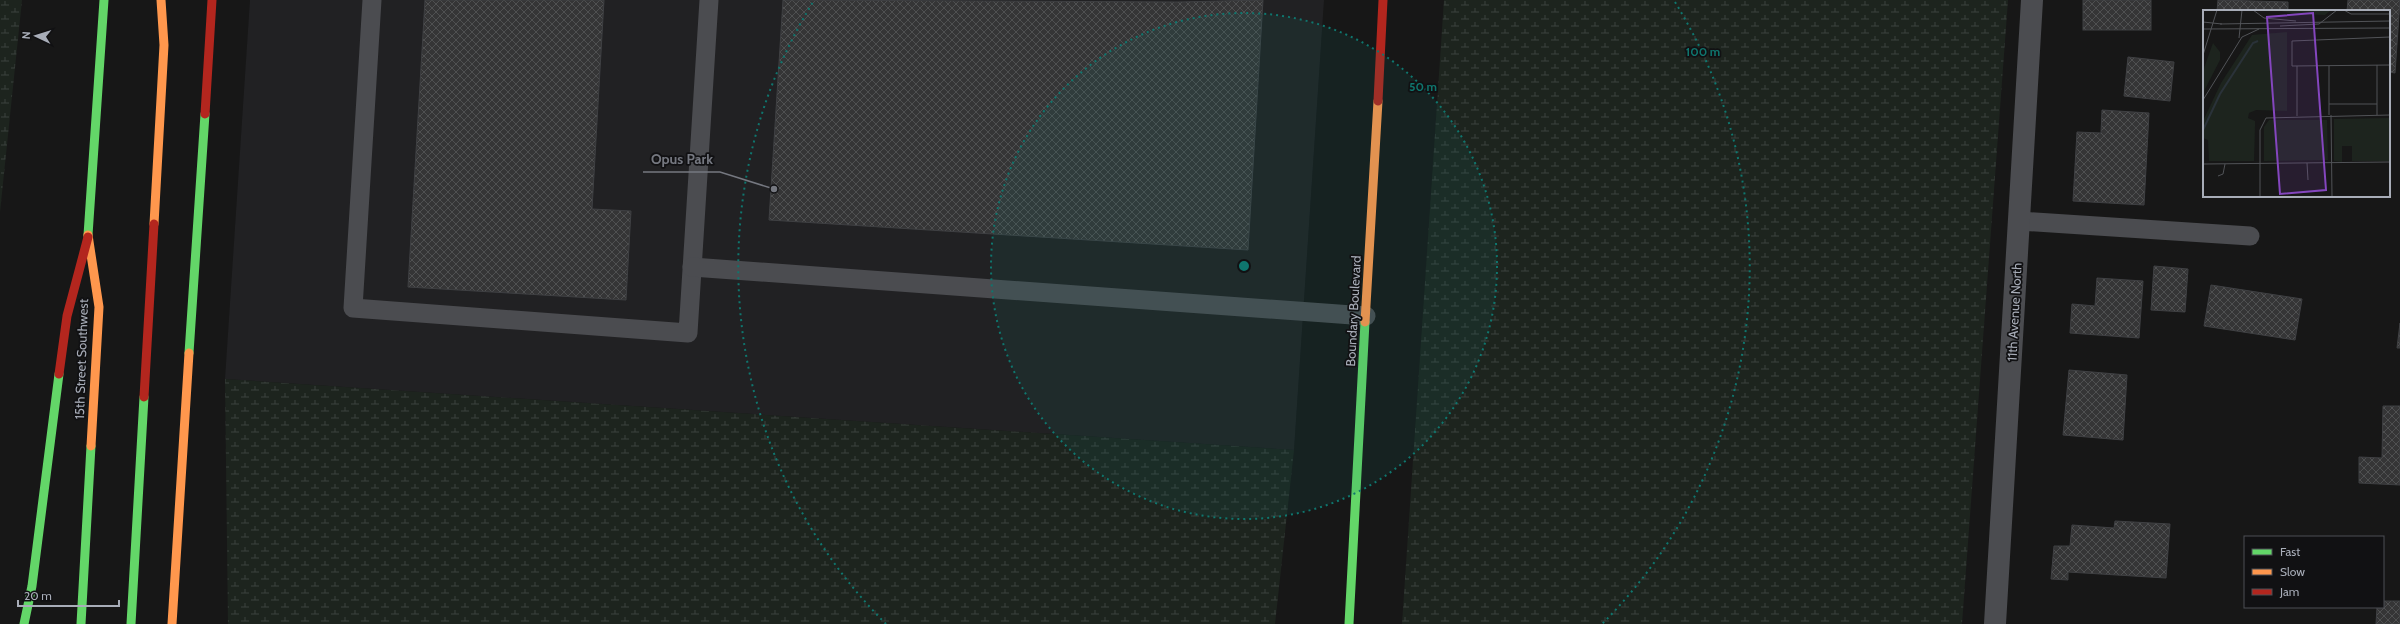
<svg xmlns="http://www.w3.org/2000/svg" width="2400" height="624" font-family="Cabin,sans-serif">
	<defs>
		<pattern id="wetland-marsh" width="20" height="14" patternUnits="userSpaceOnUse"><rect width="20" height="14" fill="#1d241e"/><path d="M1 5h8M5 5V1M11 12h8M15 12V8" fill="none" stroke="#3b413d"/></pattern>
		<pattern id="building-cross-hatch" width="8" height="8" patternUnits="userSpaceOnUse"><rect width="8" height="8" fill="#353536"/><path d="M0 0l8 8M0 8l8-8" fill="none" stroke="#4f5051"/></pattern>
	</defs>
	<rect width="100%" height="100%" fill="#171717"/>
	<!-- built -->
	<path fill="#212123" d="M250,0h1074l-30,450 -1069,-71z"/>
	<!-- wetland -->
	<g fill="url(#wetland-marsh)">
		<path d="M0,0h22l-22,212z"/>
		<path d="M1444,0h564l-46,624h-560z"/>
		<path d="M225,379l1069,71 -19,174h-1047z"/>
	</g>
	<!-- building -->
	<g fill="url(#building-cross-hatch)" stroke="#3f4043">
		<path d="M425,0h179l-12,209 39,2 -5,89 -218,-13z"/>
		<path d="M783,0l396,2 84,-2 -15,250 -479,-30z"/>
		<rect x="2083" y="0" width="68" height="30"/>
		<path d="M2218,0l70,2v9h-71z"/>
		<path d="M2348,0h52l-5,73 -6,-1v-61h-42z"/>
		<path d="M2128,57l46,5 -4,39 -46,-5z"/>
		<path d="M2102,110l47,3 -5,92 -71,-4 4,-69 24,1z"/>
		<path d="M2154,266l34,3 -3,43 -34,-2z"/>
		<path d="M2097,278l46,3 -4,57 -69,-5 2,-29 23,2z"/>
		<path d="M2211,285l91,14 -7,41 -91,-14z"/>
		<path d="M2400,323v25h-3z"/>
		<path d="M2069,370l58,5 -4,65 -60,-5z"/>
		<path d="M2383,406h17v79l-41,-2v-26l23,1z"/>
		<path d="M2115,521l55,3 -4,54 -98,-6v8l-17,-1 3,-33h16l2,-21 42,3z"/>
		<path d="M2383,601h17v23h-24l1,-17h6z"/>
	</g>
	<g fill="none" stroke-linecap="round" stroke-linejoin="round">
		<!-- lane -->
		<g stroke="#4b4c50" stroke-width="19">
			<path d="M372,0l-19,308 335,25 21,-333"/>
			<path d="M2019,221l231,15"/>
			<path d="M692,267l674,49"/>
		</g>
		<!-- street -->
		<path stroke="#4b4c50" stroke-width="22" d="M1995,624l37,-624"/>
		<!-- fast -->
		<g stroke="#63d668" stroke-width="9">
			<path d="M88,235l16,-235"/>
			<path d="M189,353l16,-239"/>
			<path d="M24,624l8,-38 27,-212"/>
			<path d="M81,624l10,-178"/>
			<path d="M131,624l13,-227"/>
			<path d="M1349,624l16,-302"/>
		</g>
		<!-- slow -->
		<g stroke="#ff974d" stroke-width="9">
			<path d="M154,224l10,-179 -3,-45"/>
			<path d="M88,235l11,72 -8,139"/>
			<path d="M1365,322l13,-221"/>
			<path d="M172,624l17,-271"/>
		</g>
		<!-- jam -->
		<g stroke="#b3261e" stroke-width="9">
			<path d="M1378,101l5,-101"/>
			<path d="M205,114l7,-114"/>
			<path d="M59,374l8,-58 21,-79"/>
			<path d="M144,397l10,-173"/>
		</g>
	</g>
	<!-- distance rings -->
	<circle cx="1244" cy="266" r="253" fill="#0f766e" fill-opacity=".12"/>
	<g fill="none" stroke="#0f766e" stroke-width="2" stroke-dasharray="2 4">
		<circle cx="1244" cy="266" r="253"/>
		<path d="M886 624A506 506 0 0 1 813 2M1675 2A506 506 0 0 1 1602 624"/>
	</g>
	<g text-anchor="middle" stroke-width="3.5" stroke-linejoin="round" paint-order="stroke">
		<!-- street labels -->
		<g font-size="13" fill="#a8adb8" stroke="#111113">
			<text transform="translate(1353 311) rotate(-87)" y="5">Boundary Boulevard</text>
			<text transform="translate(2014 312) rotate(-87)" y="5">11th Avenue North</text>
			<text transform="translate(81 359) rotate(-88)" y="5">15th Street Southwest</text>
		</g>
	</g>
	<!-- overview -->
	<g transform="translate(2203 10)">
		<rect width="187" height="187" fill="#171717"/>
		<path d="M73,0h55l-6,5 -30,-1zM84,22v79l-31,-1 -7,3 -1,5 7,3v5l-1,35h-45l-1,-21 -5,-2v-17l18,-38 31,-48zM10,33l7,9v8l-17,33v-22zM187,108v43h-38v-15h-10v16l-8,-1v-42zM66,110h58l1,40 -64,1v-34z" fill="#1d241e"/>
		<path fill="none" stroke="#2a3239" stroke-width="2" d="M0,120l17,-36 33,-51 5,-2"/>
		<path fill="none" stroke="#515357" stroke-width="1" d="M50,0l11,8 32,3M141,0l7,4h39M0,12l19,2M17,14l170,-3M77,16l39,-2 18,-14M0,19l187,-1M187,27l-98,4v25l98,-1M36,28l3,-28M0,45l14,-45M0,90l39,-63 17,-8M126,94h48M126,105v-49M128,105l1,82M174,105v-50M94,106v-50M104,153l1,17M1,154l186,-2M15,166l5,-2 2,-10M57,187v-67l6,-12 124,-3"/>
		<path fill="#8446be" fill-opacity="0.15" stroke="#8446be" stroke-width="2" d="M110,3l13,177 -46,4 -13,-177z"/>
		<rect width="187" height="187" fill="none" stroke="#a8adb8" stroke-width="2"/>
	</g>
	<circle cx="1244" cy="266" r="6" fill="#0f766e" stroke="#111113" stroke-width="2"/>
	<g font-size="12" text-anchor="middle" font-weight="bold" fill="#0f766e" stroke="#111113" stroke-width="3.5" stroke-linejoin="round" paint-order="stroke">
		<text x="1703" y="56">100 m</text>
		<text x="1423" y="91">50 m</text>
	</g>
	<!-- callouts -->
	<path fill="none" stroke="#757880" stroke-width="1.5" d="M774 189L720 172H643"/>
	<circle fill="#757880" stroke="#111113" stroke-width="1.5" cx="774" cy="189" r="4"/>
	<g font-size="14" text-anchor="middle" font-weight="bold" fill="#757880" stroke="#111113" stroke-width="3.5" stroke-linejoin="round" paint-order="stroke">
		<text x="682" y="164">Opus Park</text>
	</g>
	<!-- legend -->
	<rect x="2244" y="536" width="140" height="72" fill="#111113" stroke="#4d4f55"/>
	<rect x="2252" y="549" width="20" height="6" fill="#63d668" stroke="#4d4f55"/>
	<text x="2280" y="556" font-size="12" fill="#a8adb8">Fast</text>
	<rect x="2252" y="569" width="20" height="6" fill="#ff974d" stroke="#4d4f55"/>
	<text x="2280" y="576" font-size="12" fill="#a8adb8">Slow</text>
	<rect x="2252" y="589" width="20" height="6" fill="#b3261e" stroke="#4d4f55"/>
	<text x="2280" y="596" font-size="12" fill="#a8adb8">Jam</text>
	<!-- north arrow -->
	<g transform="translate(36 36) rotate(274)" stroke="#111113" stroke-width="3" paint-order="stroke">
	<path d="M0-3L7 15L0 10L-7 15Z" fill="#a8adb8"/>
	<text y="-6" font-size="11" font-weight="bold" text-anchor="middle" fill="#a8adb8">N</text>
	</g>
	<!-- scale -->
	<path d="M18 600v6h101v-6" fill="none" stroke="#a8adb8" stroke-width="2"/>
	<text x="24" y="600" font-size="12" fill="#a8adb8" stroke="#111113" stroke-width="3" paint-order="stroke">20 m</text>
</svg>
